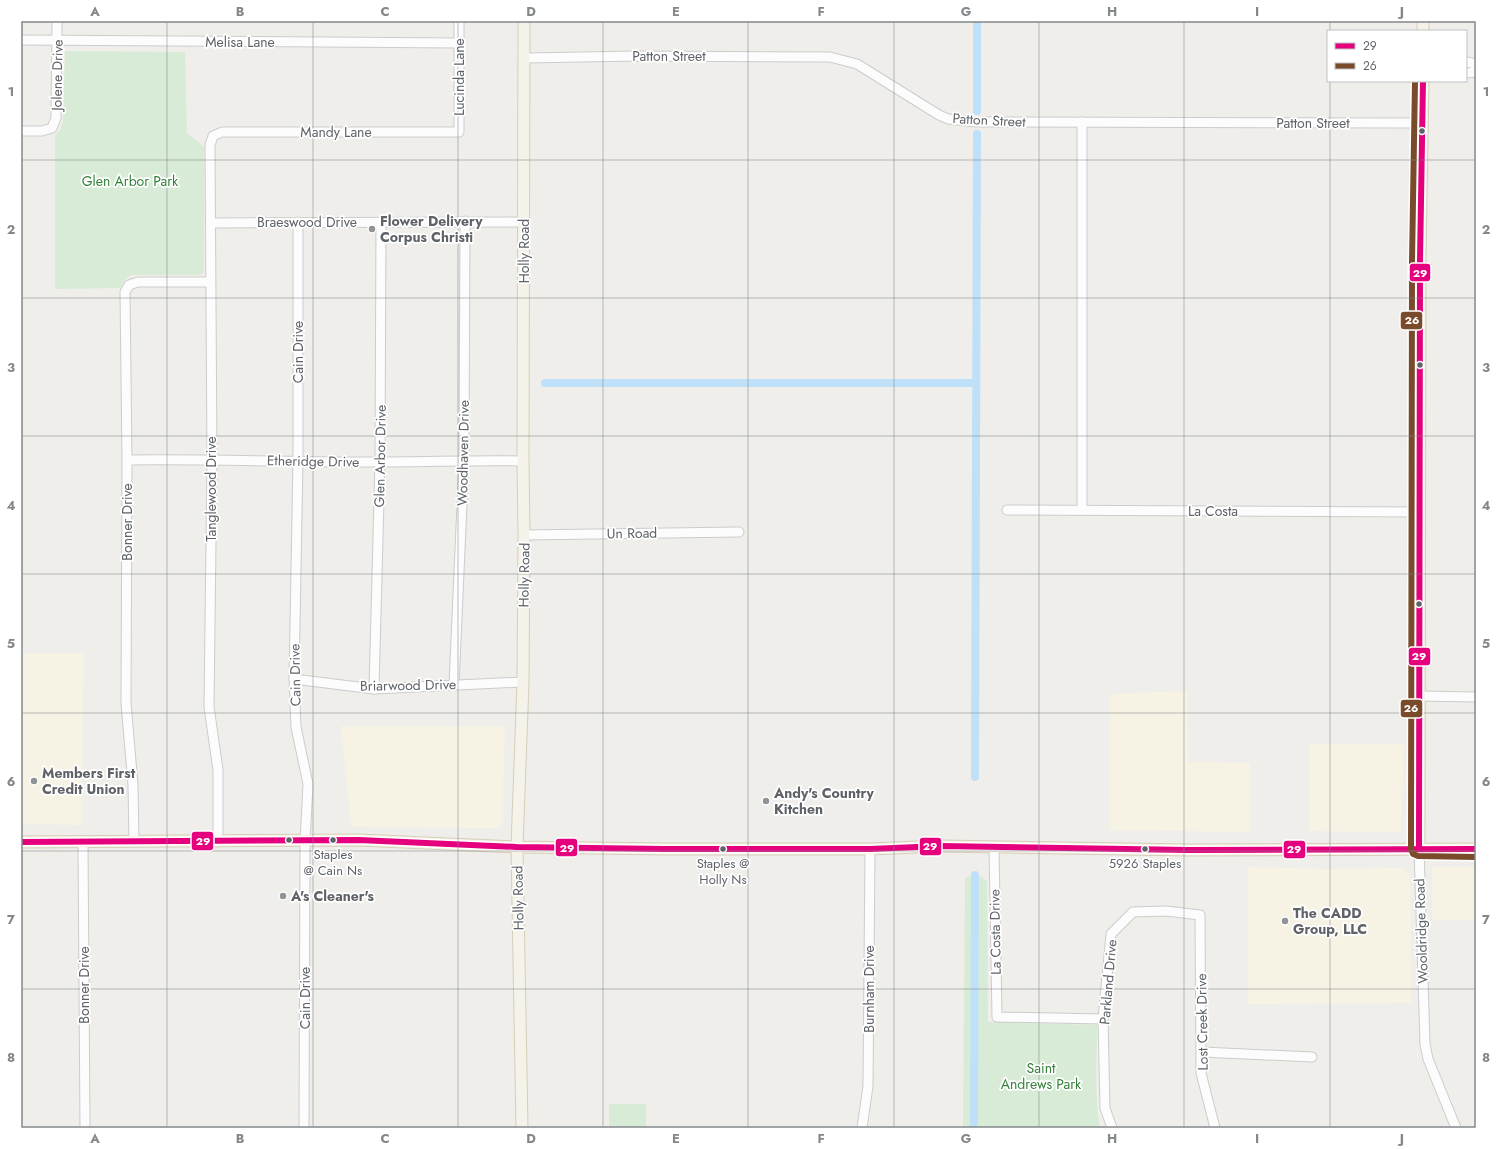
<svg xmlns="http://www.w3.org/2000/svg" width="1497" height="1149" font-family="Jost,sans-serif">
	<rect width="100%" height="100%" fill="#efeeea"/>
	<!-- commercial -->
	<g fill="#f7f3e4">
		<path d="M21,653h63l-3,172 -60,-1z"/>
		<path d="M1187,691l1,71 62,1v69l-140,-2v-136z"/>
		<path d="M341,726h164l-3,98 -7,4 -144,-1z"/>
		<path d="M1309,744h95l-3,88 -92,-1z"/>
		<path d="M1248,867l79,2 77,-1 6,7 1,128 -163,1z"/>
		<rect x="1432" y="867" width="44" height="53"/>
	</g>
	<!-- green -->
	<g fill="#d8ebd6">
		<path d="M65,51l120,1 2,81 17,14v125l-4,3h-68l-6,3 -6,10 -65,1v-153l5,-6 3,-9z"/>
		<path d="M968,876h12l7,5 1,141 109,3c0,34 -3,69 3,103h-137l2,-249z"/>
		<rect x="609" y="1104" width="37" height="24"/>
	</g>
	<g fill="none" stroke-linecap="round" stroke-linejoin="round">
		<!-- canal -->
		<g stroke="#bfe0f9" stroke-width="8">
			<path d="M977,111v-90"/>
			<path d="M545,383h431"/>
			<path d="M975,777l2,-643"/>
			<path d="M974,1128l1,-253"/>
		</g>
		<defs>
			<g id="minor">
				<path d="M21,40l438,3"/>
				<path d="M525,58l111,-2 194,1 27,7 82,51 9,4 28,3 445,1"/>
				<path d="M1466,62l10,2"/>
				<path d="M1466,73l10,-1"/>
				<path d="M1082,122v388"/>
				<path d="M21,131h21l10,-3 4,-10 1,-97"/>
				<path d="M298,222v238l-4,219 2,48 12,57 -3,58 -1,286"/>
				<path d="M211,223l313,-1"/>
				<path d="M127,460c84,-1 168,2 253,2 48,0 95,-2 143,-1"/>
				<path d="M1007,510l412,2"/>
				<path d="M524,535l215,-3"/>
				<path d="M294,679l80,10 149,-7"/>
				<path d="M454,685l10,-226 1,-238"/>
				<path d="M374,689l6,-227 1,-240"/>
				<path d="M1419,696l57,1"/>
				<path d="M134,842l-1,-57 -7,-82 1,-243 -2,-168 4,-7 9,-3h72"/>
				<path d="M218,842v-72l-9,-63 3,-248 -2,-314 3,-9 9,-4h237v-111"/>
				<path d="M83,843l2,285"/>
				<path d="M994,847l3,170 106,2"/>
				<path d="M1419,848l6,196 3,15 28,69"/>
				<path d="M1202,1052l110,5"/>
				<path d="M862,1128l6,-42 2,-237"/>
				<path d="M1112,1128l-7,-20 -2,-89 8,-85 22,-22 33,-1 34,4 1,158 14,55"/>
			</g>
			<g id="major">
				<path d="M1423,31v-10"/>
				<path d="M21,842l338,-2 158,7 148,2h205l71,-3 247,4 288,-1"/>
				<path d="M1419,848l1,-587 3,-180"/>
				<path d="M522,1128l-5,-281 6,-165 1,-147 -1,-74 1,-440"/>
			</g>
		</defs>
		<!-- minor casing -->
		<use href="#minor" stroke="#cbcccc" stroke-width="11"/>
		<!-- major casing -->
		<use href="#major" stroke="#d7ceb8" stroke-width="13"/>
		<!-- minor -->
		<use href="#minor" stroke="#fdfcfc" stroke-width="9"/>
		<!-- major -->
		<use href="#major" stroke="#f4f2e9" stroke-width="11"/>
		<defs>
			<g id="bus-1">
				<path d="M21,842l338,-2 158,7 148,2h205l71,-3 247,4 288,-1"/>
				<path d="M1419,848l1,-587 3,-180"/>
			</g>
			<path id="bus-2" d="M1415,81l-3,180 -1,588 2,5 5,2 58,1"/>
		</defs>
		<!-- bus-1 casing -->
		<use href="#bus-1" stroke="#fff" stroke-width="9"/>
		<!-- bus-2 casing -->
		<use href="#bus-2" stroke="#fff" stroke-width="9"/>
		<!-- bus-1 -->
		<use href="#bus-1" stroke="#e5007d" stroke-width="6"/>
		<!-- bus-2 -->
		<use href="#bus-2" stroke="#7a4b2a" stroke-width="6"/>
	</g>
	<!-- grid -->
	<path fill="none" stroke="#84888a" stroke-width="1" stroke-opacity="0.55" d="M167,21v1107M313,21v1107M458,21v1107M603,21v1107M748,21v1107M894,21v1107M1039,21v1107M1184,21v1107M1330,21v10M1330,81v1047M21,160h1455M21,298h1455M21,436h1455M21,574h1455M21,713h1455M21,851h1455M21,989h1455"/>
	<!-- markers -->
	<g fill="#5f6368" stroke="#fff" stroke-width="1.5">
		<circle cx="1422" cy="131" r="3.5"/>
		<circle cx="1420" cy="365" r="3.5"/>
		<circle cx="1419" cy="604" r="3.5"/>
		<circle cx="289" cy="840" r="3.5"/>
		<circle cx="333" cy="840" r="3.5"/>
		<circle cx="723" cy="849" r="3.5"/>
		<circle cx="1145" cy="849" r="3.5"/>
	</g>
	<g fill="#919496" stroke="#fff" stroke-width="1.5">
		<circle cx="372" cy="229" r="4"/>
		<circle cx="34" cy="781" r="4"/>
		<circle cx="766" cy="801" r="4"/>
		<circle cx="283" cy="896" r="4"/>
		<circle cx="1285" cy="921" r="4"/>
	</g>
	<g text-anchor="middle" stroke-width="3.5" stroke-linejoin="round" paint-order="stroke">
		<!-- bus labels -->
		<g font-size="13" fill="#5f6368" stroke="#fff">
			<text x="333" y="859">Staples<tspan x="333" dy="16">@ Cain Ns</tspan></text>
			<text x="723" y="868">Staples @<tspan x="723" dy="16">Holly Ns</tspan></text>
			<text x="1145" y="868">5926 Staples</text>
		</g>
		<!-- street labels -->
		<g font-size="14" fill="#5f6368" stroke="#fff">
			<text x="240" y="47">Melisa Lane</text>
			<text x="669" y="61">Patton Street</text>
			<text transform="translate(57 75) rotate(-89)" y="5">Jolene Drive</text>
			<text transform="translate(459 77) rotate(-90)" y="5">Lucinda Lane</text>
			<text transform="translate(989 120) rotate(3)" y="5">Patton Street</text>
			<text x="1313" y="128">Patton Street</text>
			<text x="336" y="137">Mandy Lane</text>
			<text x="307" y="227">Braeswood Drive</text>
			<text transform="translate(524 251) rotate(-90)" y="5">Holly Road</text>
			<text transform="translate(298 352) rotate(-90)" y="5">Cain Drive</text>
			<text transform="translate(463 453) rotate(-89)" y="5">Woodhaven Drive</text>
			<text transform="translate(380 456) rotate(-89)" y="5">Glen Arbor Drive</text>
			<text transform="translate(313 461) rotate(1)" y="5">Etheridge Drive</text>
			<text transform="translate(211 489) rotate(-90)" y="5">Tanglewood Drive</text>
			<text x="1213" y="516">La Costa</text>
			<text transform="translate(127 522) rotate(-90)" y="5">Bonner Drive</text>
			<text transform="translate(632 533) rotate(-1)" y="5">Un Road</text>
			<text transform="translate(524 575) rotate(-89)" y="5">Holly Road</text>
			<text transform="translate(295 675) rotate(-91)" y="5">Cain Drive</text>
			<text transform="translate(408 685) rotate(-1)" y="5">Briarwood Drive</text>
			<text transform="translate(518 898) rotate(-91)" y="5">Holly Road</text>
			<text transform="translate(1421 931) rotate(-92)" y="5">Wooldridge Road</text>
			<text transform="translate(995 932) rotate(-91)" y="5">La Costa Drive</text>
			<text transform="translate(1108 982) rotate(-85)" y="5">Parkland Drive</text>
			<text transform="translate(84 985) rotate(-90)" y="5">Bonner Drive</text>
			<text transform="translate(869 989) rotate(-90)" y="5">Burnham Drive</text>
			<text transform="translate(305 998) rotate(-90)" y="5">Cain Drive</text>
			<text transform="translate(1202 1022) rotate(-91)" y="5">Lost Creek Drive</text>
		</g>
		<!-- park labels -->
		<g font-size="14" fill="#348238" stroke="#fff">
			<text x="130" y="186">Glen Arbor Park</text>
			<text x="1041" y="1073">Saint<tspan x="1041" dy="16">Andrews Park</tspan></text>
		</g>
		<!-- poi labels -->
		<g font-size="14" font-weight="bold" fill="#5f6368" stroke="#fff" text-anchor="start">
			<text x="380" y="226">Flower Delivery<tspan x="380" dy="16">Corpus Christi</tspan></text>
			<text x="42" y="778">Members First<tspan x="42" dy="16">Credit Union</tspan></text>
			<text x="774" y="798">Andy's Country<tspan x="774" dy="16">Kitchen</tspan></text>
			<text x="291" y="901">A's Cleaner's</text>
			<text x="1293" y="918">The CADD<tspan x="1293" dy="16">Group, LLC</tspan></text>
		</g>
	</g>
	<g stroke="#fff" stroke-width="1.5">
		<rect x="1409" y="263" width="22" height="19" rx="4" fill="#e5007d"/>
		<rect x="1400" y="311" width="23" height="19" rx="4" fill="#7a4b2a"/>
		<rect x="1408" y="647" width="23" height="19" rx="4" fill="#e5007d"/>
		<rect x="1400" y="699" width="23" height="19" rx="4" fill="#7a4b2a"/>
		<rect x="191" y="831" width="23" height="20" rx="4" fill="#e5007d"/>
		<rect x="919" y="837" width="23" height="19" rx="4" fill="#e5007d"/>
		<rect x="555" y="838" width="23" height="19" rx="4" fill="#e5007d"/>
		<rect x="1283" y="840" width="23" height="19" rx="4" fill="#e5007d"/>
	</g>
	<g font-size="11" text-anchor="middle" font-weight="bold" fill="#fff">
		<text x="1420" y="277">29</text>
		<text x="1412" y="324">26</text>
		<text x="1419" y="660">29</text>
		<text x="1411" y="712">26</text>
		<text x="203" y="845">29</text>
		<text x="930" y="850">29</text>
		<text x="567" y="852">29</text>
		<text x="1294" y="853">29</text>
	</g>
	<!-- border -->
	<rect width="1497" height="1149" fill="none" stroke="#ffffff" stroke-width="44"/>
	<!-- legend -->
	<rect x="1327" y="30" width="140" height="52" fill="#ffffff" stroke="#bfc1c3"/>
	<rect x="1335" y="43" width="20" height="6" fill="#e5007d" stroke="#bfc1c3"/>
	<text x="1363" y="50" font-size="12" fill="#5f6368">29</text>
	<rect x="1335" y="63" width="20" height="6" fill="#7a4b2a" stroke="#bfc1c3"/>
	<text x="1363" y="70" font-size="12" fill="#5f6368">26</text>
	<rect x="22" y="22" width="1453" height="1105" fill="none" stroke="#84888a" stroke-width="1.5"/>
	<g font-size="13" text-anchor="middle" font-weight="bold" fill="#84888a">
		<text x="95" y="16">A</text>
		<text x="240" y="16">B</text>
		<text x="385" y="16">C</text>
		<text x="531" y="16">D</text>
		<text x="676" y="16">E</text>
		<text x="821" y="16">F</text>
		<text x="966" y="16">G</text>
		<text x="1112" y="16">H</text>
		<text x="1257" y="16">I</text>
		<text x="1402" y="16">J</text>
		<text x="11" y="96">1</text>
		<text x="1486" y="96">1</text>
		<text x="11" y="234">2</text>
		<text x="1486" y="234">2</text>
		<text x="11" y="372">3</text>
		<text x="1486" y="372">3</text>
		<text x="11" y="510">4</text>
		<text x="1486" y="510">4</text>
		<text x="11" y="648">5</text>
		<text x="1486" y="648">5</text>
		<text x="11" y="786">6</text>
		<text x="1486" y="786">6</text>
		<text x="11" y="924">7</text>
		<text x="1486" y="924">7</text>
		<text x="11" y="1062">8</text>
		<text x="1486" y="1062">8</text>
		<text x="95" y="1143">A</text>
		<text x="240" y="1143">B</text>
		<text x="385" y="1143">C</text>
		<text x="531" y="1143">D</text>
		<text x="676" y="1143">E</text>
		<text x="821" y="1143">F</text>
		<text x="966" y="1143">G</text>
		<text x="1112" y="1143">H</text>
		<text x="1257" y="1143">I</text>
		<text x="1402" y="1143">J</text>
	</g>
</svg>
